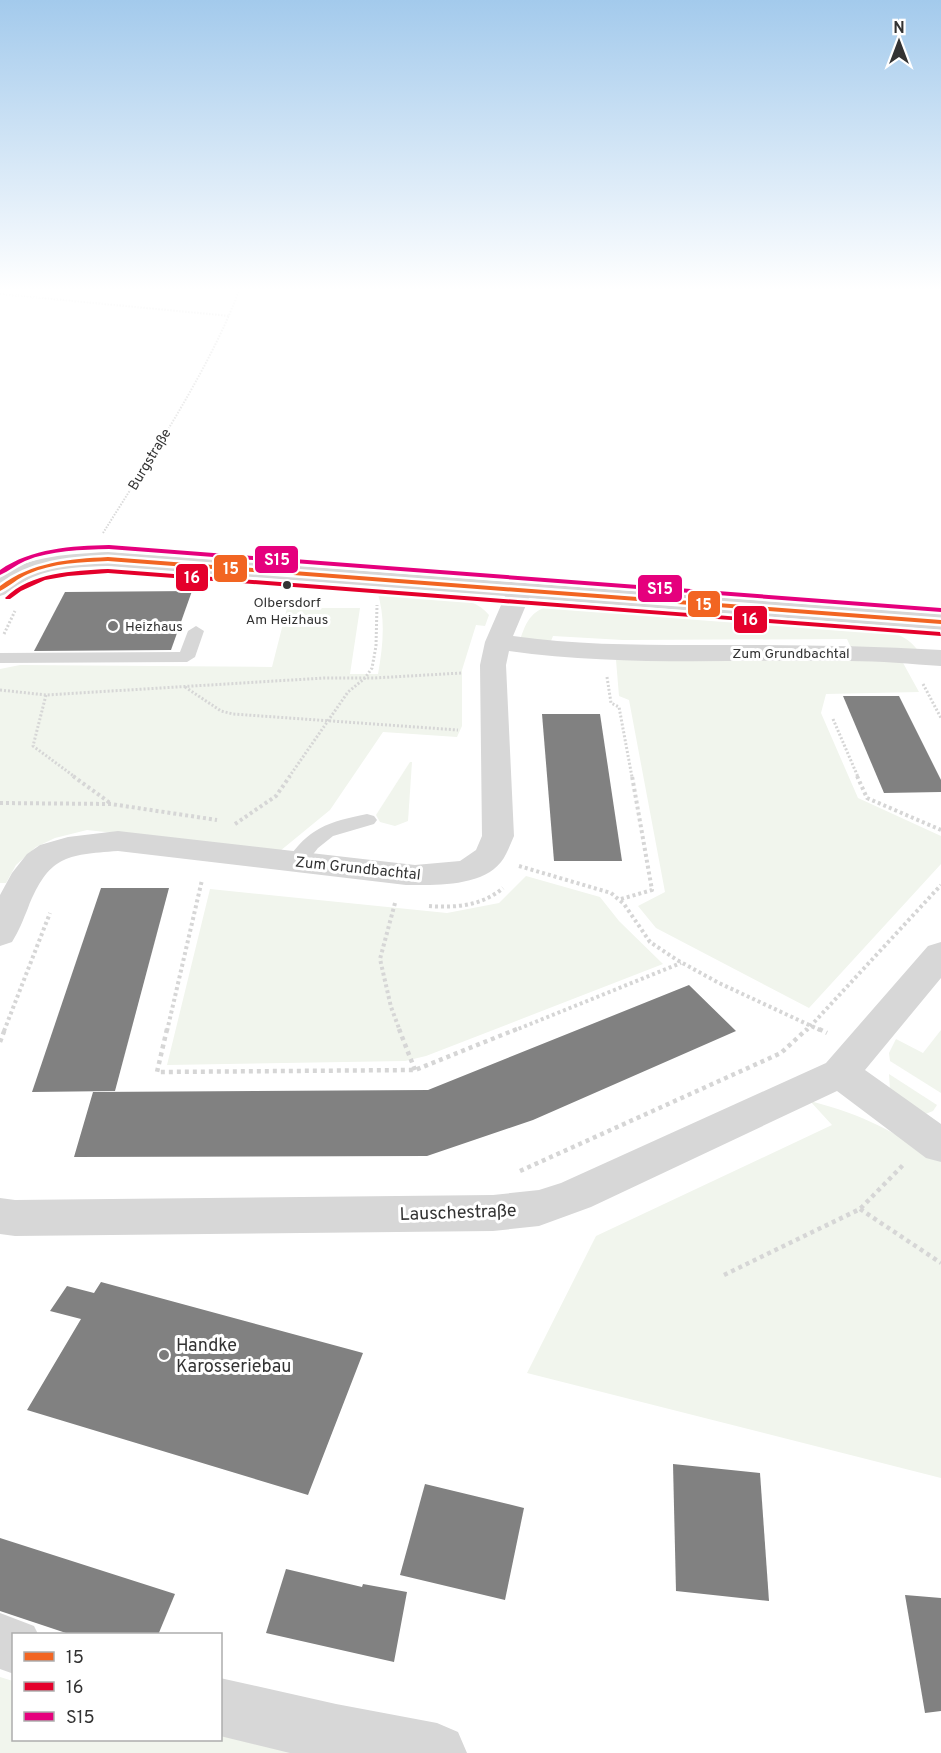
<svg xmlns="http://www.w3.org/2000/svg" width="941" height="1753" font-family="Overpass,sans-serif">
	<rect width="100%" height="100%" fill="#fff"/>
	<!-- green -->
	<g fill="#f1f5ed">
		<path d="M377,591c30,0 92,-2 112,24l-4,11 -9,-1 -14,45v56l-5,11 -74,-5 -53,78 -50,41 -193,-21 -32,8 -19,9 -20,18 -10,18h-6v-214l20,-4 252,2 15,-59h73l-10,66h28c5,-28 8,-56 -1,-83z"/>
		<path d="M555,604l320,25c20,3 33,7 45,24l-68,-3 -5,-11 -224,1 -70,-4 -4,10 -29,-6c7,-21 12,-30 35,-36z"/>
		<path d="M616,660l286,1 17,31 -93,2 -5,19 37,85 83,38v28l-132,144 -153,-80 -18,-22 27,-14 -36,-192 -10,-4z"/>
		<path d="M410,762h2l-4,59 -13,5 -15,-4 -4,-7z"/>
		<path d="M526,876l74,21 19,24 44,43 -237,92 -21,5 -238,4 43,-176 237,24 52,-10z"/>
		<path d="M941,1030v63l-51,-32 -1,-8 7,-14 27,14z"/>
		<path d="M889,1074l48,31 -4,6 -15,6 -28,-28z"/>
		<path d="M810,1101c55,14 84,31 131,61v316l-414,-105 69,-137 236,-111z"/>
		<path d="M0,1677l13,4 1,59h206l1,-6 75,19h-296z"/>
	</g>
	<!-- building -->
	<g fill="#818181">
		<path d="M192,591l-21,59 -137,1 31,-59z"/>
		<path d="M843,696h56l42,84v12l-57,1z"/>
		<path d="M542,714h58l22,147h-68z"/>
		<path d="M101,888h68l-54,203 -83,1z"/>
		<path d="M689,985l47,46 -203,89 -106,36 -353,1 19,-65 335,-2z"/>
		<path d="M101,1282l262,71 -55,142 -281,-85 54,-91 -31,-8 17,-25 27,7z"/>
		<path d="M673,1464l87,9 9,128 -93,-10z"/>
		<path d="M425,1484l99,24 -19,92 -105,-25z"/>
		<path d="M0,1538l175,56 -17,41h-86l-72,-24z"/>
		<path d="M286,1569l76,18 1,-3 44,8 -13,70 -128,-29z"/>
		<path d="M905,1595l36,3v113l-16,2z"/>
	</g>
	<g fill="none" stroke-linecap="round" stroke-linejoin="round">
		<!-- path-far3 -->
		<g stroke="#d6d6d6" stroke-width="2" stroke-dasharray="1.5 1.5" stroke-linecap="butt">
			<path d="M0,294l230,22"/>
			<path d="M103,533c47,-75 104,-159 136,-242"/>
		</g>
		<!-- path-far2 -->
		<g stroke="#d6d6d6" stroke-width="3" stroke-dasharray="2 2" stroke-linecap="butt">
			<path d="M4,634l11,-23"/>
			<path d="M607,677l4,26 8,4 13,70"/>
			<path d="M923,684l18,34"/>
			<path d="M185,687l36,24 12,3 225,16"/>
			<path d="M0,690l46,5 278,-17h50l88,-5"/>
			<path d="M46,695l-13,51 42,31"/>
			<path d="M833,719l25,58"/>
			<path d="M289,777l59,-85 17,-14 7,-10 4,-22 1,-41"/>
		</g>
		<!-- path-far1 -->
		<g stroke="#d6d6d6" stroke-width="4" stroke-dasharray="3 3" stroke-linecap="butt">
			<path d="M73,776l37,27"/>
			<path d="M857,776l10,22 74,32"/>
			<path d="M0,803l111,1 106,16"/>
			<path d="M235,824l41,-28 14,-20"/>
			<path d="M519,866l92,27 13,11 26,38 27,18 42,23 103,48"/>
			<path d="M621,899l31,-9 -20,-114"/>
			<path d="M395,903l-15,56 11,48 9,24"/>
			<path d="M429,906c26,2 53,0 74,-18"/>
			<path d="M4,1031l46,-118"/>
			<path d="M167,1031l35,-151"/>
			<path d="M513,1031l168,-68"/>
			<path d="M806,1031l135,-146"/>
		</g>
		<!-- path -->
		<g stroke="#d6d6d6" stroke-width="4.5" stroke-dasharray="4 4" stroke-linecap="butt">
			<path d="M167,1029l-10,43 258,-2 102,-41"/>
			<path d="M399,1029l16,41"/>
			<path d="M819,1029l8,4"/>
			<path d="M0,1042l5,-13"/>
			<path d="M520,1171l261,-118 26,-24"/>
			<path d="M860,1209l81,54"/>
			<path d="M724,1275l136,-66 45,-46"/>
		</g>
		<!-- service -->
		<g fill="#d7d7d7" fill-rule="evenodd">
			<path d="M196,626l8,5 -9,26 -8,5 -187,1v-10l180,-1 8,-21z"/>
			<path d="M367,814l7,2 3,4 -3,4 -41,12 -15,12 -15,19 -7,1 -7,-1 -3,-5c22,-34 42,-40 81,-48z"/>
		</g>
		<!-- minor -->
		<g fill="#d7d7d7" fill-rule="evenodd">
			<path d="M108,552l833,62v16l-412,-32 -16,38c71,10 142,9 214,9 71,0 142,1 214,5v16c-30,-2 -61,-5 -91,-5 -114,-2 -228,6 -341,-10l-3,14 8,171c-4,9 -7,18 -13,26 -20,25 -66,23 -95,23l-288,-34c-53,4 -69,5 -90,57 -5,12 -9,23 -16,34l-12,4v-51l12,-22 15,-19 13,-9 28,-8 50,-6 297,34 45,-4 16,-11 6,-14 -2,-171 5,-23 20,-46 -397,-30c-25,1 -52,1 -75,11 -13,5 -20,16 -33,19v-20c30,-21 72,-22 108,-24z"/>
			<path d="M941,942v36l-76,92 76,54v38l-15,-4 -89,-67 -246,116 -52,19 -46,5 -478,5 -15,-2v-36l15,2 478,-5 46,-5 22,-7 265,-120 102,-117z"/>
			<path d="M0,1613l34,13 4,8h-24v40l-14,-5z"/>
			<path d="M220,1678l116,26 101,19 21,9 9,21h-177l-70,-17z"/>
		</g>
		<defs>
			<path id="bus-1" d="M108,557l833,63v4l-833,-63c-27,1 -55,2 -80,13 -10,4 -18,12 -28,17v-5c32,-24 69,-27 108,-29z"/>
			<path id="bus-2" d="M108,569l832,63 1,4 -833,-63 -40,3 -23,4 -24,11 -11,8h-4l-1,-1c27,-26 67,-27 103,-29z"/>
			<path id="bus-3" d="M109,545l832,63v4l-832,-63c-28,1 -58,1 -84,12 -9,4 -16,10 -25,14v-5c32,-22 71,-24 109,-25z"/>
		</defs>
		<!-- bus-1 casing -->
		<use href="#bus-1" stroke="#fff" stroke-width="5"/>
		<!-- bus-2 casing -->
		<use href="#bus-2" stroke="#fff" stroke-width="5"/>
		<!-- bus-3 casing -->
		<use href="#bus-3" stroke="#fff" stroke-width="5"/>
		<!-- bus-1 -->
		<use href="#bus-1" fill="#f26522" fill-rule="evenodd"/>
		<!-- bus-2 -->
		<use href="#bus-2" fill="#e4002b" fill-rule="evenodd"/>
		<!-- bus-3 -->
		<use href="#bus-3" fill="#e5007d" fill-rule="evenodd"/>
	</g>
	<!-- sky -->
	<linearGradient id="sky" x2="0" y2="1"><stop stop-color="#a3caec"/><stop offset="0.54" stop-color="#fff"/><stop offset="1" stop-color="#fff" stop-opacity="0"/></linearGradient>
	<rect width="941" height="536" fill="url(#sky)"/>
	<!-- markers -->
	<circle fill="#333" stroke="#fff" stroke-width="2" cx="287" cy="585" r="5"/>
	<g fill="#7a7a7a" stroke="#fff" stroke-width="2">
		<circle cx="113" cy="626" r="6"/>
		<circle cx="164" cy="1355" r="6"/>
	</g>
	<g text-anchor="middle" stroke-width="6" stroke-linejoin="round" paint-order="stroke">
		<!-- far-street labels -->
		<g font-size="14" fill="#333" stroke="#fff">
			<text transform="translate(149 459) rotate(-59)" y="5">Burgstraße</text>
			<text x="791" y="658">Zum Grundbachtal</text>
		</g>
		<!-- bus labels -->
		<g font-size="14" fill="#333" stroke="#fff">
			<text x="287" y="607">Olbersdorf<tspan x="287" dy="17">Am Heizhaus</tspan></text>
		</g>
		<!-- far-poi labels -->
		<g font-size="14" fill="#333" stroke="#fff" text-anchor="start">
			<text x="125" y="631">Heizhaus</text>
		</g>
		<!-- street labels -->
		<g font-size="15" fill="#333" stroke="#fff">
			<text transform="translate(358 868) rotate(6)" y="5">Zum Grundbachtal</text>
		</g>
		<!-- near-street labels -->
		<g font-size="18" fill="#333" stroke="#fff">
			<text transform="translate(458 1212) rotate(-2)" y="6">Lauschestraße</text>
		</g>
		<!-- near-poi labels -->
		<g font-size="18" fill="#333" stroke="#fff" text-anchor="start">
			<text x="176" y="1351">Handke<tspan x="176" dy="21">Karosseriebau</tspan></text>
		</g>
	</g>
	<g stroke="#fff" stroke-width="2">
		<rect x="254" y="545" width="45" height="29" rx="6" fill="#e5007d"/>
		<rect x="213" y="554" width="35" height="29" rx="6" fill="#f26522"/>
		<rect x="175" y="563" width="34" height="29" rx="6" fill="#e4002b"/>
		<rect x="637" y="574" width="46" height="29" rx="6" fill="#e5007d"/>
		<rect x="687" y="590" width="34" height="28" rx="6" fill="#f26522"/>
		<rect x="733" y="605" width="35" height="29" rx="6" fill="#e4002b"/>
	</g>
	<g font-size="16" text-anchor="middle" font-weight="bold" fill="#fff">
		<text x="277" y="565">S15</text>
		<text x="231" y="574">15</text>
		<text x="192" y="583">16</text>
		<text x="660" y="594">S15</text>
		<text x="704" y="610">15</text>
		<text x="750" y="625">16</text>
	</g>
	<!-- legend -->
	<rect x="12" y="1633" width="210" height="108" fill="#ffffff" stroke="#adadad" stroke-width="1.5"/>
	<rect x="24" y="1652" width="30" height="9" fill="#f26522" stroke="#adadad" stroke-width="1.5"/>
	<text x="66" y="1663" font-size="18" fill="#333333">15</text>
	<rect x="24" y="1682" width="30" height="9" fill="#e4002b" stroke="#adadad" stroke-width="1.5"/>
	<text x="66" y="1693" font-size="18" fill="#333333">16</text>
	<rect x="24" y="1712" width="30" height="9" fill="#e5007d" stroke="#adadad" stroke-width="1.5"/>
	<text x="66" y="1723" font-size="18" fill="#333333">S15</text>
	<!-- north arrow -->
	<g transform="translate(899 42)" stroke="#ffffff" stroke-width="4.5" paint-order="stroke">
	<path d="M0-4.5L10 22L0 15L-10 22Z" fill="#333333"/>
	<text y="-9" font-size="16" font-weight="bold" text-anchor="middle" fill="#333333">N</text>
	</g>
</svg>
